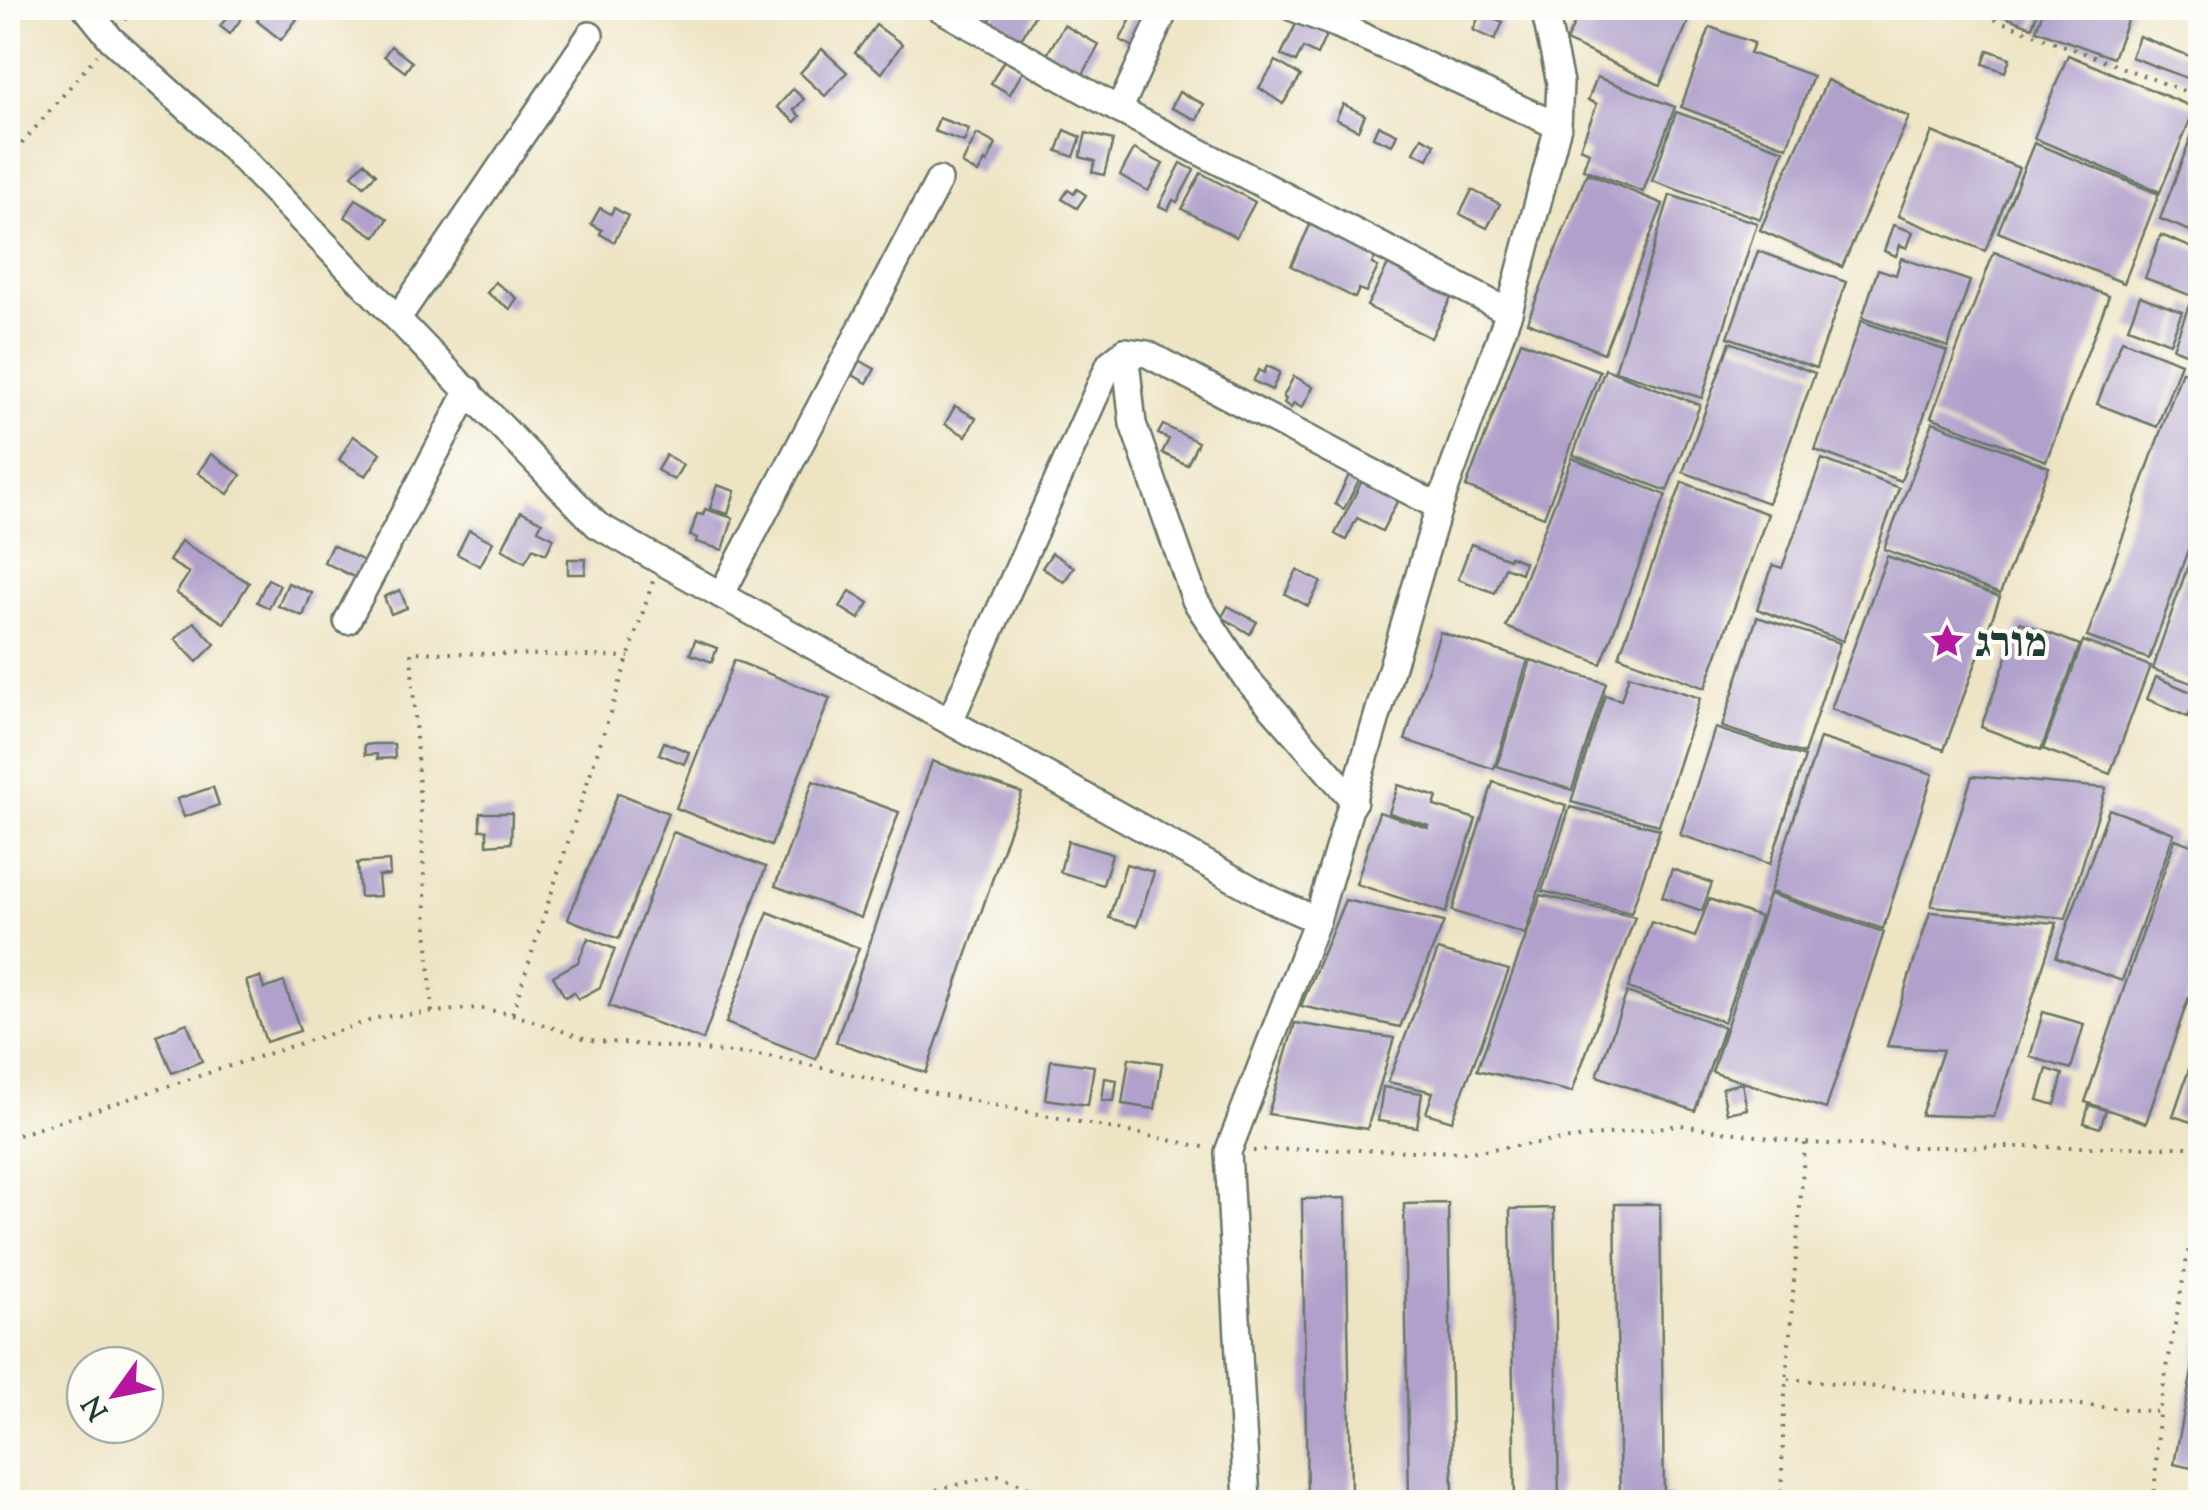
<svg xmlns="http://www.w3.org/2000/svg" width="2208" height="1510" font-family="'Sorts Mill Goudy','Frank Ruhl Libre',serif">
	<rect width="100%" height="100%" fill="#fdfcf7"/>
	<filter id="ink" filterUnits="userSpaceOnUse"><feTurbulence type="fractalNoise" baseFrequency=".01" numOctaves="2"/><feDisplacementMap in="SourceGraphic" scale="20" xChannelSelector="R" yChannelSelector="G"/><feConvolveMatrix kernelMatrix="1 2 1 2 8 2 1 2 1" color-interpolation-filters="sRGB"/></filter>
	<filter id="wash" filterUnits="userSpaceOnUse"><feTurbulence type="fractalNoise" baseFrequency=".0048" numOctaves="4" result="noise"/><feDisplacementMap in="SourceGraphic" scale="40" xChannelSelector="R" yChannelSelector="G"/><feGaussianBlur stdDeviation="2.25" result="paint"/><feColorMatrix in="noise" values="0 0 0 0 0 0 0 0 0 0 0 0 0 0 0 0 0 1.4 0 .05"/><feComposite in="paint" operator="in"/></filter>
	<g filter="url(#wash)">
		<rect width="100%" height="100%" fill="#eee4c4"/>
		<g id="blocks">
			<!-- building -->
			<g fill="#b0a0cb">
				<path d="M235,8l9,7 -14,19 -10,-8z"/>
				<path d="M267,8h14l16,11 -16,21 -24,-19z"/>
				<path d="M997,8h36l5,2 -18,31 -32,-18z"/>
				<path d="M1141,8h13l-16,41 -18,-9 13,-25 4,1z"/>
				<path d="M1560,8h107l23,10 -30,67 -94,-44 10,-21 -18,-8z"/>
				<path d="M1981,8h58l-7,19z"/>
				<path d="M2044,8h88l-19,50 -77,-28z"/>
				<path d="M1481,12l22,10 -8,18 -22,-10z"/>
				<path d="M1298,20l29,13 -10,22 -14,-7 -7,14 -15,-7z"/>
				<path d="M876,25l26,19 -20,29 -27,-20z"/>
				<path d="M1064,25l35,20 -18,33 -36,-20z"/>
				<path d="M1710,27l44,16 -4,10 63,23 -26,71 -106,-40z"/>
				<path d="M2139,36l61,24v23l-69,-26z"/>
				<path d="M391,46l21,16 -7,10 -21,-16z"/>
				<path d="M822,49l25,23 -22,24 -25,-23z"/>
				<path d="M1988,50l22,8 -5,14 -22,-8z"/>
				<path d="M2068,55l127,53 -35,84 -126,-54z"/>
				<path d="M1004,60l19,11 -13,23 -19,-11z"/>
				<path d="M1276,61l25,15 -18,28 -24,-16z"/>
				<path d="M1597,77l78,30 -32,85 -60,-23 6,-17 -9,-4 17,-44 -9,-4z"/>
				<path d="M1827,80l82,37 -67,150 -82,-37z"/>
				<path d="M793,89l11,10 -10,11 6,6 -5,6 -18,-15z"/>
				<path d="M1179,92l25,12 -7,16 -26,-12z"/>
				<path d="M1343,104l22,11 -7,15 -22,-11z"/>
				<path d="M1676,112l108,38 -24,69 -108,-38z"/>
				<path d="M2200,113v122l-40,-16z"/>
				<path d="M939,118l30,11 -5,13 -30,-11z"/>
				<path d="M1378,125l19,9 -5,11 -19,-8z"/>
				<path d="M1065,130l16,7 -7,20 -17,-6z"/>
				<path d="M1932,132l87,36 -34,83 -87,-35z"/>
				<path d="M1086,133l27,7 -9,35 -12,-3 3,-11 -15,-4z"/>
				<path d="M977,134l19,10 -9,19 -2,-2 -7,12 -16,-9z"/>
				<path d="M1422,137l13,7 -7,15 -14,-7z"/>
				<path d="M2034,143l125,51 -35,89 -126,-51z"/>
				<path d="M1134,149l29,15 -15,27 -28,-16z"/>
				<path d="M364,162l12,12 -12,12 -12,-11z"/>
				<path d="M1181,163l13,7 -17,32 -4,-2 -5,10 -9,-4z"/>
				<path d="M1201,173l54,29 -19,35 -54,-28z"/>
				<path d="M1587,173l76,31 -59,149 -77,-31z"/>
				<path d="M1077,189l9,6 -9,13 -15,-9 6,-9 6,4z"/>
				<path d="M1472,190l28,14 -13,24 -27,-14z"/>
				<path d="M1670,195l87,28 -55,175 -87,-27z"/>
				<path d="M356,199l32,20 -12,18 -31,-20z"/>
				<path d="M600,208l11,6 3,-6 14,8 -14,26 -14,-8 2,-4 -11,-6z"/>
				<path d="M1311,223l65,32 -4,9 6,3 -12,25 -7,-3 -4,9 -64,-32z"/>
				<path d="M1893,225l20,7 -6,16 -7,-3 -4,11 -12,-5z"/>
				<path d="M2161,235l39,16v48l-55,-21z"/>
				<path d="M1758,251l88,31 -30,86 -88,-31z"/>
				<path d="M1994,252l115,44 -63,165 -115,-44z"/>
				<path d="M1901,258l69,23 -22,66 -86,-29 16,-49 18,6z"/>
				<path d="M1388,265l63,33 -20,40 -64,-32z"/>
				<path d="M495,282l22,16 -7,11 -23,-16z"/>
				<path d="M2140,296l42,16 -12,31 -42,-16z"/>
				<path d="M2189,305l11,4v50l-27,-11z"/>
				<path d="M1861,321l86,30 -46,130 -86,-31z"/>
				<path d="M2122,340l59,23 -24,64 -60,-23z"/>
				<path d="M1521,341l79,30 -56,146 -78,-30z"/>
				<path d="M1730,342l85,31 -47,130 -85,-31z"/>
				<path d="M859,360l16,9 -8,14 -16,-9z"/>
				<path d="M1267,366l13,6 -8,18 -19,-9 6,-11 5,3z"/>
				<path d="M1605,369l95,36 -33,86 -94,-36z"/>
				<path d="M2182,371l18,6v139l-51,143 -62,-22z"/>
				<path d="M1294,376l19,11 -11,21 -8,-5 -3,5 -7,-5 2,-4 -3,-2z"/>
				<path d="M955,406l21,12 -10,18 -21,-12z"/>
				<path d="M1933,422l116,45 -49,127 -116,-45z"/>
				<path d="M1163,425l35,17 -11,23 -25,-12 7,-14 -11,-5z"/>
				<path d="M353,436l28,17 -15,23 -27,-16z"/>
				<path d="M211,454l30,21 -13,19 -30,-21z"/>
				<path d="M666,455l17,10 -9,15 -17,-10z"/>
				<path d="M1572,458l94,37 -65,169 -95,-37z"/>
				<path d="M1822,459l77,29 -56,153 -86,-32 16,-44 9,3z"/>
				<path d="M1350,473l10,5 -16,31 -9,-5z"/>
				<path d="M1364,477l36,19 -18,35 -25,-13 -11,22 -11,-6z"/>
				<path d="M1682,482l86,32 -63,174 -86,-32z"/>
				<path d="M717,485l18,6 -7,23 -18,-5z"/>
				<path d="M705,509l28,9 -10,32 -27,-8 1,-4 -7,-2 7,-22 6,1z"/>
				<path d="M521,511l21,11 -4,8 16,8 -8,16 -13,-6 -8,14 -23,-13z"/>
				<path d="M469,530l24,12 -13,24 -23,-12z"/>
				<path d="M2200,531v155l-48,-17z"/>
				<path d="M181,541l68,42 -25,40 -48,-30 13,-20 -20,-12z"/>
				<path d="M1471,544l38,15 1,-3 14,6 -3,11 -16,-6 -10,26 -37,-14z"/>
				<path d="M332,545l34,17 -8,17 -34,-17z"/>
				<path d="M1052,553l22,14 -10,15 -22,-14z"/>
				<path d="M1887,556l113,41 -56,153 -113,-41z"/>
				<path d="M568,559h18l-1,15h-17z"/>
				<path d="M1297,570l24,12 -13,24 -23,-12z"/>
				<path d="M268,579l12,6 -11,23 -12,-6z"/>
				<path d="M288,583l24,10 -9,23 -25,-10z"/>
				<path d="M400,590l7,18 -16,6 -7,-17z"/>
				<path d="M850,591l19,12 -10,16 -19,-12z"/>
				<path d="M1228,606l29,16 -7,12 -28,-17z"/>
				<path d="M1757,617l83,26 -36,111 -82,-27z"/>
				<path d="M194,622l21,22 -18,18 -22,-23z"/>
				<path d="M2020,622l60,23 -39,105 -60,-23z"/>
				<path d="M1440,632l88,28 -34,109 -89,-29z"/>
				<path d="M695,640l22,8 -5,14 -22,-8z"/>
				<path d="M2083,641l67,25 -40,108 -67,-25z"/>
				<path d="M734,660l96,38 -59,148 -95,-38z"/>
				<path d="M1531,660l75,23 -34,107 -75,-24z"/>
				<path d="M1629,675l71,23 -41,127 -88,-23 34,-107 16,5z"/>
				<path d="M2156,677l42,18 -10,22 -41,-18z"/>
				<path d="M1715,728l90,29 -35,107 -90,-29z"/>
				<path d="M1820,738l113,36 -50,155 -113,-37z"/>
				<path d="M664,742l25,10 -5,12 -25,-10z"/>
				<path d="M374,744h20l1,14 -18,1v-5l-12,1 -1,-10z"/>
				<path d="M932,761l90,32 -96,280 -90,-31z"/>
				<path d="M1972,776l134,12 -40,130 -135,-12z"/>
				<path d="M813,781l86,31 -38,106 -86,-32z"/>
				<path d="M1493,782l73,24 -41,128 -73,-23z"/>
				<path d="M1398,785l39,12 -3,9 42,13 -30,94 -90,-29 23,-72 49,16 1,-2 -40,-13z"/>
				<path d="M213,787l6,18 -35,12 -7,-18z"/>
				<path d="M618,793l50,20 -49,126 -51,-20z"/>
				<path d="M1570,807l90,22 -29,84 -89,-22z"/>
				<path d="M2109,809l65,24 -52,148 -66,-24z"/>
				<path d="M480,813h32l-1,30 -24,2v-15h-7z"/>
				<path d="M673,832l93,35 -63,173 -94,-34z"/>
				<path d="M2175,839l25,9v116l-54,159 -61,-21z"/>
				<path d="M1068,841l44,13 -9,31 -43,-13z"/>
				<path d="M389,861l1,14 -12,1 2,20 -20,1 -3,-34z"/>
				<path d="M1126,864l28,8 -17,54 -28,-8z"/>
				<path d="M1672,869l40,14 -10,28 -40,-14z"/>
				<path d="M1769,894l115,38 -58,177 -114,-37z"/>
				<path d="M1541,895l94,22 -63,175 -95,-22z"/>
				<path d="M1709,899l51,18 -36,105 -96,-34 23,-66 44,15z"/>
				<path d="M1345,900l99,22 -44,105 -99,-21z"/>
				<path d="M768,912l91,36 -43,111 -90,-36z"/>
				<path d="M1930,912l127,11 -63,194 -73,-2 22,-65 -56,-4z"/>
				<path d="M588,938l27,11 -15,38 -22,12 -4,-7 -9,5 -12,-21 25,-14z"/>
				<path d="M1438,950l71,20 -57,151 -26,-8 7,-21 -45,-10z"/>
				<path d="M260,977l4,12 20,-7 16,49 -34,11 -20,-61z"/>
				<path d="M1627,992l97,35 -29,84 -98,-35z"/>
				<path d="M2043,1012l41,12 -13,45 -41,-12z"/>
				<path d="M187,1023l15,38 -30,12 -16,-38z"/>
				<path d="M1295,1023l99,15 -27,91 -99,-15z"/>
				<path d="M2200,1037v88l-27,-9z"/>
				<path d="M1129,1058l33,5 -7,46 -33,-5z"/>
				<path d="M1051,1060l43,6 -6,39 -43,-6z"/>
				<path d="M2047,1069l16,5 -8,31 -17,-5z"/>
				<path d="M1105,1078l12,2 -3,21 -12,-1z"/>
				<path d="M1742,1083l5,26 -20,4 -5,-25z"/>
				<path d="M1383,1087l39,6 -5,34 -39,-6z"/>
				<path d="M2089,1105l17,5 -6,18 -16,-5z"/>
				<path d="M1346,1198l5,292h5l1,12h-56v-8h6l-5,-295z"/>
				<path d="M1448,1203l5,293h5l1,6h-50l-5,-298z"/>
				<path d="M1615,1204h45l4,292h6v6h-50z"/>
				<path d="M1554,1208l5,294h-44l-5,-293z"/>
				<path d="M2199,1335h1v135l-26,-6z"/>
			</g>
		</g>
	</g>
	<g filter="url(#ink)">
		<use href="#blocks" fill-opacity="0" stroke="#677766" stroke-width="2.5"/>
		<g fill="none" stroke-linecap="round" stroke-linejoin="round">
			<defs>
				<g id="minor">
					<path d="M86,8l25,31 119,107 367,379 124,70 553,306 43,19"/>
					<path d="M939,8l180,102 390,202"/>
					<path d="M1293,8l45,17 220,101"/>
					<path d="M1119,110l47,-102"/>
					<path d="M398,318l192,-283"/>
					<path d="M1125,351l8,73 62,176 51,78 108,123"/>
					<path d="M721,595l218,-415"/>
					<path d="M347,621l122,-231"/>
					<path d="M950,721l160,-358 15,-12 22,3 292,153"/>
					<path d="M1247,1502l-19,-350 89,-232 122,-413 70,-195 49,-186 2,-43 -16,-75"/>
				</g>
			</defs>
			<!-- minor casing -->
			<use href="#minor" stroke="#677766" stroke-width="30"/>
			<!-- path -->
			<g stroke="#677766" stroke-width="4" stroke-dasharray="2.5 8" stroke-linecap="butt">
				<path d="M1965,8l235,89"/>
				<path d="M125,20l9,-12"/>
				<path d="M8,160l89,-105"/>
				<path d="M432,1012l-21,-360 218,5"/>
				<path d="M512,1014l77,26 179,16 176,39 260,52"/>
				<path d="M8,1138l373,-121 97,-9 34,6 141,-433"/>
				<path d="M1253,1151l52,-2 163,3 212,-27 125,18 108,4h287"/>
				<path d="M1788,1379l371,33"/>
				<path d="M885,1502l113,-27 69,27"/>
				<path d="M1781,1502l3,-95 21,-264"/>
				<path d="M2154,1502l5,-90 41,-225"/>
			</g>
			<!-- minor -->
			<use href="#minor" stroke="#fff" stroke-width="25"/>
		</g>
	</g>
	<!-- icons -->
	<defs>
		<symbol id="sight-bare" viewBox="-9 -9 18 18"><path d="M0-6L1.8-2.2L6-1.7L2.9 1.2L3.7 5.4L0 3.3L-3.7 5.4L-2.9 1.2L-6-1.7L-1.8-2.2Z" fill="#b5179e" stroke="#fdfcf7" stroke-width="2.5" paint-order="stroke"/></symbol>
	</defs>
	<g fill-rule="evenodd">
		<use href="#sight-bare" x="1922" y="616" width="50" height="50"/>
	</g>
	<g text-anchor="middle" stroke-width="8" stroke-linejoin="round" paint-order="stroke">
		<!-- poi labels -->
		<g font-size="42" font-weight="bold" fill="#1f3d34" stroke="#fdfcf7" text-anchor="start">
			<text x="1975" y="656">מורג</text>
		</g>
	</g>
	<!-- margin -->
	<rect width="2208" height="1510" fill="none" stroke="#fdfcf7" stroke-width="40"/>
	<!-- north arrow -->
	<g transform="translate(115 1395) rotate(237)"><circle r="48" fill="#fdfcf7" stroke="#a4b0a9" stroke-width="2.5"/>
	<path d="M0-8L18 38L0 25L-18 38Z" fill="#b5179e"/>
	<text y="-15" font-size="28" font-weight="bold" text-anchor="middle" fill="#1f3d34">N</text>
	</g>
</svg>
